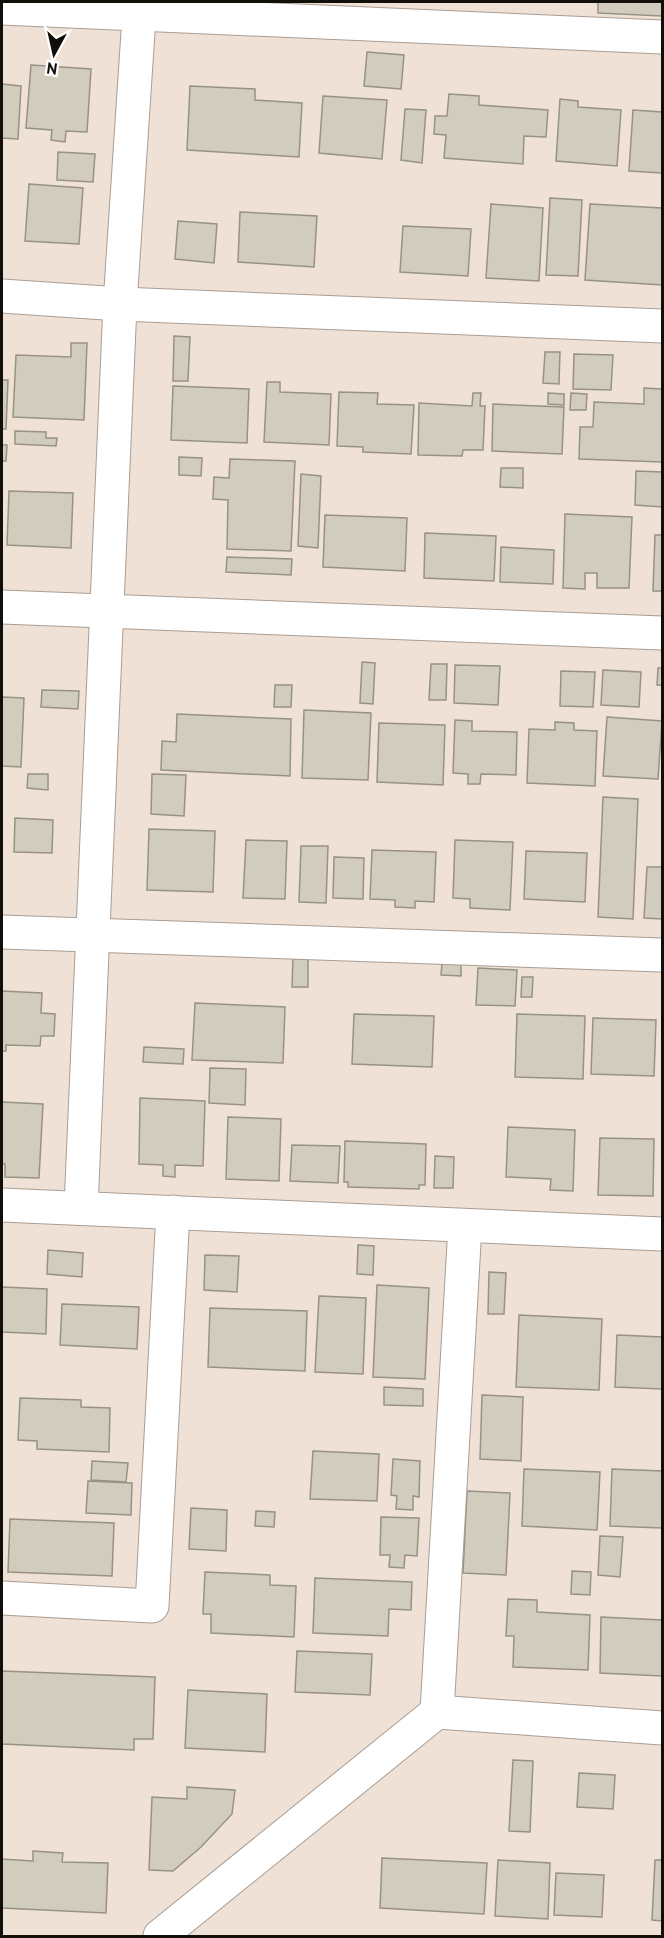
<svg xmlns="http://www.w3.org/2000/svg" width="664" height="1938" font-family="'PT Sans',sans-serif">
	<rect width="100%" height="100%" fill="#efe1d6"/>
	<!-- building -->
	<g fill="#d1ccbd" stroke="#979384" stroke-width="1.5">
		<path d="M598,2h64v14l-64,-3z"/>
		<path d="M367,52l37,3 -3,34 -37,-3z"/>
		<path d="M31,65l60,4 -4,63 -21,-1 -1,11 -14,-2 1,-10 -26,-2z"/>
		<path d="M2,84l19,2 -3,53 -16,-1z"/>
		<path d="M190,86l65,3v11l47,3 -3,54 -112,-7z"/>
		<path d="M449,94l30,2v9l69,5 -2,27 -22,-1 -1,28 -79,-6 2,-23 -12,-1 1,-18h12z"/>
		<path d="M323,96l64,4 -5,59 -63,-6z"/>
		<path d="M560,99l18,2v6l43,3 -4,56 -61,-5z"/>
		<path d="M405,109l21,1 -4,53 -21,-3z"/>
		<path d="M633,110l29,2v61l-33,-2z"/>
		<path d="M58,152l37,2 -2,28 -36,-2z"/>
		<path d="M29,184l54,4 -4,56 -54,-3z"/>
		<path d="M550,198l32,2 -4,76 -32,-1z"/>
		<path d="M491,204l52,4 -4,73 -53,-3z"/>
		<path d="M590,204l72,4v77l-77,-5z"/>
		<path d="M240,212l77,4 -3,51 -76,-5z"/>
		<path d="M178,221l39,3 -3,39 -39,-4z"/>
		<path d="M403,226l68,3 -3,47 -68,-4z"/>
		<path d="M174,336l16,1 -2,44h-15z"/>
		<path d="M71,343h16l-3,77 -71,-3 3,-62 55,2z"/>
		<path d="M545,352h15l-1,32 -16,-1z"/>
		<path d="M574,354l39,1 -2,35 -38,-1z"/>
		<path d="M2,380h6l-2,49h-4z"/>
		<path d="M267,382h13v10l51,2 -2,51 -65,-3z"/>
		<path d="M173,386l76,3 -2,54 -76,-3z"/>
		<path d="M644,388l18,1v73l-83,-3 1,-32h13l1,-25 50,2z"/>
		<path d="M339,392l39,1 -1,11 37,1 -3,49 -48,-2v-5l-26,-1z"/>
		<path d="M473,393h8l-1,13h5l-2,44h-20l-1,6 -44,-1 1,-52 53,3z"/>
		<path d="M548,393l16,1v11l-16,-1z"/>
		<path d="M571,393l16,1 -1,16h-16z"/>
		<path d="M493,404l71,3 -2,47 -70,-3z"/>
		<path d="M15,431l31,1v6h11l-1,8 -41,-2z"/>
		<path d="M2,445h5l-1,16h-4z"/>
		<path d="M179,457l23,1 -1,18 -22,-1z"/>
		<path d="M230,459l65,2 -4,90 -64,-2 1,-49 -15,-1 1,-22 15,1z"/>
		<path d="M501,468h22v20l-23,-1z"/>
		<path d="M636,471l26,1v35l-27,-2z"/>
		<path d="M301,474l20,2 -3,72 -20,-2z"/>
		<path d="M9,491l64,2 -2,55 -64,-3z"/>
		<path d="M565,514l67,3 -3,71h-32v-15h-12v16l-22,-1z"/>
		<path d="M325,515l82,3 -2,53 -82,-4z"/>
		<path d="M425,533l71,3 -2,45 -70,-3z"/>
		<path d="M655,535h7v56h-9z"/>
		<path d="M501,547l53,3 -1,34 -53,-2z"/>
		<path d="M227,557l65,2 -1,16 -65,-3z"/>
		<path d="M362,662l13,1 -2,41 -13,-1z"/>
		<path d="M431,664h16l-1,36h-17z"/>
		<path d="M455,665l45,1 -2,39 -44,-2z"/>
		<path d="M658,668h4v17h-5z"/>
		<path d="M603,670l38,2 -2,35 -38,-2z"/>
		<path d="M561,671l34,1 -2,35 -33,-1z"/>
		<path d="M275,685h17l-1,22h-17z"/>
		<path d="M42,690l37,1 -1,18 -37,-2z"/>
		<path d="M2,697l22,1 -3,69 -19,-1z"/>
		<path d="M304,710l67,3 -3,67 -66,-2z"/>
		<path d="M177,714l114,5 -1,57 -129,-6 1,-29 14,1z"/>
		<path d="M607,717l55,4 -4,58 -55,-3z"/>
		<path d="M455,720l17,1v10l45,1 -1,43 -35,-1 -1,10h-12v-10l-15,-1z"/>
		<path d="M555,722l19,1v7l23,1 -2,55 -68,-3 2,-54 26,1z"/>
		<path d="M379,723l66,2 -2,60 -66,-3z"/>
		<path d="M28,774h20v16l-21,-2z"/>
		<path d="M152,774l34,1 -2,41 -33,-2z"/>
		<path d="M603,797l35,2 -5,120 -35,-2z"/>
		<path d="M15,818l38,2 -1,33 -38,-1z"/>
		<path d="M149,829l66,2 -2,61 -66,-2z"/>
		<path d="M246,840l41,1 -2,58 -42,-1z"/>
		<path d="M455,840l58,2 -3,68 -40,-2v-9l-17,-1z"/>
		<path d="M301,846h27l-2,57 -27,-1z"/>
		<path d="M372,850l64,2 -2,50 -19,-1v7l-20,-1v-7l-25,-1z"/>
		<path d="M526,851l61,2 -2,49 -61,-3z"/>
		<path d="M334,857l30,1 -1,41 -30,-1z"/>
		<path d="M647,867h15v52l-18,-1z"/>
		<path d="M293,956l15,1v30h-16z"/>
		<path d="M442,963l19,1v12l-20,-1z"/>
		<path d="M478,968l39,2 -2,36 -39,-1z"/>
		<path d="M522,977h11l-1,20h-11z"/>
		<path d="M2,991l40,2 -1,20 14,1 -1,22h-13l-1,10 -34,-1v6h-4z"/>
		<path d="M195,1003l90,4 -2,56 -91,-3z"/>
		<path d="M354,1014l80,2 -2,51 -80,-3z"/>
		<path d="M517,1014l68,2 -2,63 -68,-2z"/>
		<path d="M593,1018l63,2 -2,56 -63,-2z"/>
		<path d="M144,1047l40,2 -1,15 -40,-2z"/>
		<path d="M210,1068l36,1 -1,36 -36,-2z"/>
		<path d="M140,1098l65,3 -2,65 -28,-1v12l-12,-1v-11l-24,-1z"/>
		<path d="M2,1102l41,2 -4,74 -34,-1v-13h-3z"/>
		<path d="M228,1117l53,2 -2,62 -53,-2z"/>
		<path d="M508,1127l67,3 -2,61 -23,-1 1,-11 -45,-2z"/>
		<path d="M600,1138l54,1 -1,57 -55,-1z"/>
		<path d="M345,1141l81,3 -1,41h-6v4l-71,-2v-5h-4z"/>
		<path d="M292,1145l48,1 -2,37 -48,-2z"/>
		<path d="M435,1156l19,1 -1,31h-19z"/>
		<path d="M358,1245l16,1 -1,29 -16,-1z"/>
		<path d="M48,1250l35,3 -1,24 -35,-3z"/>
		<path d="M205,1255l34,1 -2,36 -33,-2z"/>
		<path d="M489,1272l17,1 -2,41h-16z"/>
		<path d="M377,1285l52,3 -4,91 -52,-2z"/>
		<path d="M2,1287l45,2 -1,45 -44,-2z"/>
		<path d="M319,1296l47,2 -3,76 -48,-2z"/>
		<path d="M62,1304l77,3 -2,42 -77,-4z"/>
		<path d="M210,1308l97,3 -2,60 -97,-4z"/>
		<path d="M519,1315l83,4 -3,71 -83,-3z"/>
		<path d="M617,1335l45,2v52l-47,-2z"/>
		<path d="M384,1387l39,2v17l-39,-1z"/>
		<path d="M482,1395l41,2 -2,64 -41,-2z"/>
		<path d="M20,1398l61,2v7l29,1 -1,44 -72,-3v-8l-19,-1z"/>
		<path d="M313,1451l66,3 -2,47 -67,-2z"/>
		<path d="M393,1459l27,2 -1,36 -6,-1v14l-17,-1 1,-13 -6,-1z"/>
		<path d="M92,1461l36,2 -2,19 -35,-2z"/>
		<path d="M524,1469l76,3 -3,58 -75,-4z"/>
		<path d="M612,1469l50,2v57l-52,-2z"/>
		<path d="M88,1481l44,2 -1,32 -45,-2z"/>
		<path d="M467,1491l43,2 -4,82 -43,-2z"/>
		<path d="M191,1508l36,2 -1,41 -37,-2z"/>
		<path d="M256,1511l19,1 -1,15 -19,-1z"/>
		<path d="M381,1517l38,1 -2,38 -12,-1 -1,13 -15,-1 1,-12h-10z"/>
		<path d="M10,1519l104,4 -2,53 -104,-4z"/>
		<path d="M600,1536l23,1 -3,40 -22,-2z"/>
		<path d="M572,1571l19,1 -1,23 -19,-1z"/>
		<path d="M205,1572l65,3v10l26,1 -2,51 -83,-4v-19h-8z"/>
		<path d="M315,1578l97,4 -1,28 -22,-1 -1,27 -75,-3z"/>
		<path d="M508,1599l29,1v12l53,3 -2,55 -75,-3 1,-31h-8z"/>
		<path d="M601,1617l61,3v56l-62,-3z"/>
		<path d="M297,1651l75,3 -2,41 -75,-3z"/>
		<path d="M2,1671l153,6 -2,62h-19v11l-132,-6z"/>
		<path d="M188,1690l79,4 -2,58 -80,-4z"/>
		<path d="M513,1760l20,1 -3,71 -21,-1z"/>
		<path d="M579,1773l36,2 -2,34 -36,-2z"/>
		<path d="M187,1787l48,3 -3,24 -31,33 -28,24 -24,-1 3,-73 35,2z"/>
		<path d="M33,1851l30,2 -1,9 46,1 -2,50 -104,-5v-49l31,2z"/>
		<path d="M382,1858l105,5 -3,51 -104,-6z"/>
		<path d="M498,1860l52,3 -2,56 -53,-3z"/>
		<path d="M655,1860h7v61l-10,-1z"/>
		<path d="M556,1873l48,2 -2,42 -48,-2z"/>
	</g>
	<g fill="none" stroke-linecap="round" stroke-linejoin="round">
		<defs>
			<g id="minor">
				<path d="M2,8l660,29"/>
				<path d="M2,296l118,8 542,22"/>
				<path d="M2,607l660,26"/>
				<path d="M2,932l660,23"/>
				<path d="M2,1205l660,29"/>
				<path d="M81,1208l39,-904 20,-302"/>
				<path d="M2,1598l150,8 21,-394"/>
				<path d="M437,1712l28,-486"/>
				<path d="M160,1936l277,-224 225,16"/>
			</g>
		</defs>
		<!-- minor casing -->
		<use href="#minor" stroke="#aa9d93" stroke-width="35"/>
		<!-- minor -->
		<use href="#minor" stroke="#fff" stroke-width="33"/>
	</g>
	<!-- border -->
	<rect width="664" height="1938" fill="none" stroke="#120e0a" stroke-width="6"/>
	<!-- north arrow -->
	<g transform="translate(54 54) rotate(188)" stroke="#ffffff" stroke-width="4.5" paint-order="stroke">
	<path d="M0-4.5L10 22L0 15L-10 22Z" fill="#120e0a"/>
	<text y="-9" font-size="16" font-weight="bold" text-anchor="middle" fill="#120e0a">N</text>
	</g>
</svg>
